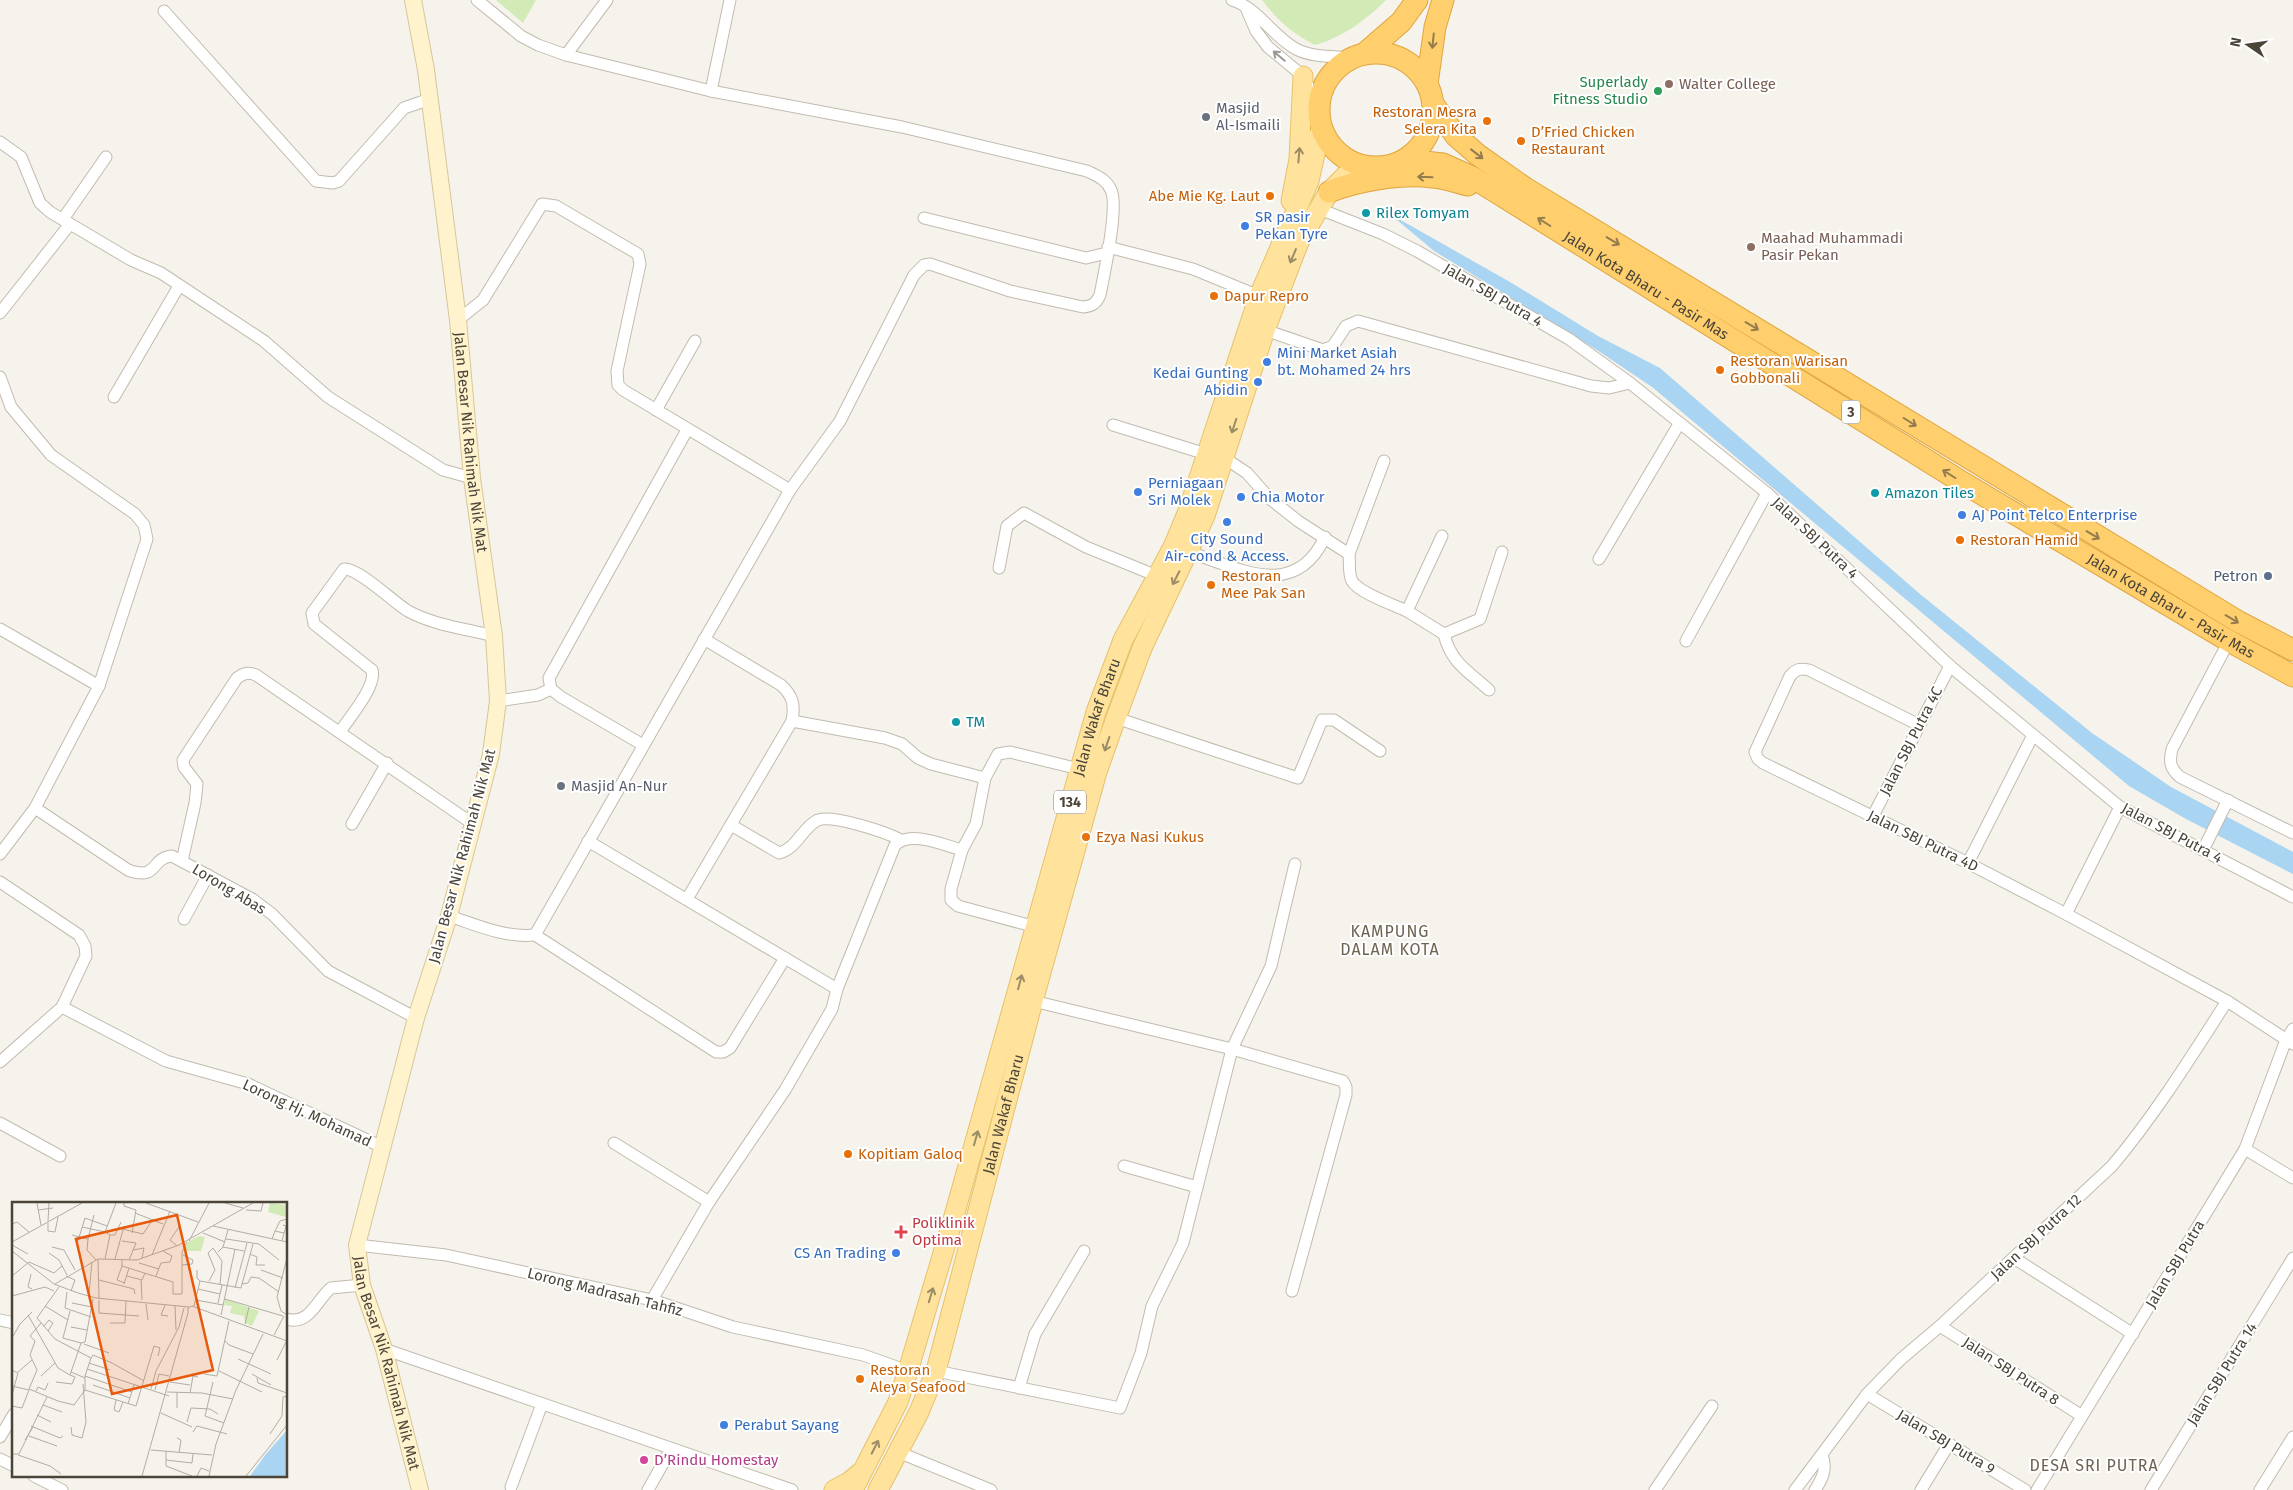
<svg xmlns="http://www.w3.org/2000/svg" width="2293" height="1490" font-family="'Fira Sans',sans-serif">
	<rect width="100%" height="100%" fill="#f6f3ec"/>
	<!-- green -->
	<g fill="#d2eab5">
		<path d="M496,0h40l-13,23z"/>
		<path d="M1262,0h124c-21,21 -43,37 -71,45 -22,-11 -38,-25 -53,-45z"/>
	</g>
	<!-- water -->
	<path fill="#a9d4f2" d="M1390,214l120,68 88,54 62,32 260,226 172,139 79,54 122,65v22l-107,-55 -57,-33 -477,-399 -55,-37 -163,-99z"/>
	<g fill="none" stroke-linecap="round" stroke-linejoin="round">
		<defs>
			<g id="street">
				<path d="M1232,0c26,8 40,36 64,49 17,9 39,7 57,9"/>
				<path d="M1247,10l9,21 12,16 35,29 16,31"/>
				<path d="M164,11l152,170 17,2 6,-2 65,-73 26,-9"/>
				<path d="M566,55l41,-55"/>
				<path d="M711,91l19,-91"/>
				<path d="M0,142l21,15 19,46 10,9 81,48 30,13 103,68 64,56 115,73 29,8"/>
				<path d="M1317,208l66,26 34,17 152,88 61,44 137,110 183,173 170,141 173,90"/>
				<path d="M924,218l162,40 21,-5"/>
				<path d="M63,219l43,-62"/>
				<path d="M1108,247l85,22 66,27"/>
				<path d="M0,313l70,-89"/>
				<path d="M458,320l25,-20 59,-96 14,2 82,48 2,10 -23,107 1,14 5,5 167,100"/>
				<path d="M1265,330l58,20 10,-4 13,-20 12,-5 233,65 18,2 21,-5"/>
				<path d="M0,377l11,30 40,48 84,59 9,11 3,14 -48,147 -64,122 -35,46"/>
				<path d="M114,397l65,-111"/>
				<path d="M656,410l39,-69"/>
				<path d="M1113,425l93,29"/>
				<path d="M1223,457l24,16 22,25 29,23 51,33 35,-93"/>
				<path d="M1189,552c51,17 106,49 136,-15"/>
				<path d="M1349,554c1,8 -1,19 3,27 7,12 42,24 55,30l35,-75"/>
				<path d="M1599,559l80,-135"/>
				<path d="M999,568l8,-42 17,-13 62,34 71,29"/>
				<path d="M1407,611l37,23c7,29 24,37 45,56"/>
				<path d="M0,629l99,57"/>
				<path d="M1444,634l36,-15 22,-67"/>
				<path d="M1686,641l81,-148"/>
				<path d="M2229,641l-57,108c-3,13 -2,19 8,28l113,56"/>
				<path d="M498,701l40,-6 13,-6"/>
				<path d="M1116,718l182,60 24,-58h12l46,31"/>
				<path d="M792,721l93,17 17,6 16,14 13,6 54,14"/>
				<path d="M1919,725l-110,-55c-9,-2 -13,-1 -19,6l-35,76 3,7 5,4 205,100 98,51 161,87 66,43"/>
				<path d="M340,732c9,-14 37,-46 32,-62l-58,-46 -2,-11 32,-44c15,-1 49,33 64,42 25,14 59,18 86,25"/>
				<path d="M643,745l-82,-48 -10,-8 -2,-11 138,-248"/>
				<path d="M35,808l93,62c31,11 22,-12 44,-14l80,43 20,15 56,57 88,47"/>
				<path d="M1873,816l77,-150"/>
				<path d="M352,824l35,-61"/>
				<path d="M731,825l48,28c18,-5 22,-23 37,-32 13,-8 70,11 85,19"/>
				<path d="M588,841l249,148"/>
				<path d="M2203,850l25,-50"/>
				<path d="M182,861l13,-58 2,-19 -13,-17 -1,-7 54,-82c7,-5 11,-6 19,-3l217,149"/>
				<path d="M1968,863l65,-128"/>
				<path d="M0,882l79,53 6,11 1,10 -24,51"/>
				<path d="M687,899l105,-178c3,-16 1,-25 -11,-36l-77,-46"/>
				<path d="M2066,914l54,-107"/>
				<path d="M449,916c28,9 55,22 86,19l255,-445 50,-69 74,-146 10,-10 6,-1 80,27 73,16c9,-1 13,-3 17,-12 4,-21 19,-88 11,-105 -5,-11 -14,-14 -24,-19l-185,-44 -191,-36 -145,-36 -28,-10 -17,-9 -44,-36"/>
				<path d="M184,919l24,-44"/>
				<path d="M1036,927l-78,-21 -7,-6v-11l11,-39 14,-26 9,-46 13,-24 12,-2 69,17"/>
				<path d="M535,935l181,117h7l7,-4 55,-90"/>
				<path d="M1033,1001l199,48 111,32 3,6v8l-54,196"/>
				<path d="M0,1062l62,-55 104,54 82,23 134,63"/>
				<path d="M0,1123l60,33"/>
				<path d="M614,1143l95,59"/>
				<path d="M2245,1149l48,29"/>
				<path d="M1124,1166l73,21"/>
				<path d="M357,1245l89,10 206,45 81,27 130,28 45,16"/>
				<path d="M2014,1258l119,76"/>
				<path d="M652,1300l57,-98 76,-112 47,-81 5,-20 58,-144c16,-15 48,0 67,5"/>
				<path d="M286,1319c24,7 31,-20 45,-31l31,-3"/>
				<path d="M0,1320l14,3"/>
				<path d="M1940,1326l142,90"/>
				<path d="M384,1349l408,141"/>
				<path d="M936,1371l184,37 21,-55 11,-47 31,-63 49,-194 39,-83 24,-102"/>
				<path d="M1019,1388l16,-54 49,-83"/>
				<path d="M1867,1394l158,96"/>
				<path d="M0,1437l14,-23"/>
				<path d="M898,1452l93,38"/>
				<path d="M0,1459l14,7"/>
				<path d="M34,1476l28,14"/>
				<path d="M511,1487l31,-83"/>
				<path d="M648,1490l23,-41"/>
				<path d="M1655,1490l57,-84"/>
				<path d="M1795,1490l72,-96 34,-35 39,-33 172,-160c43,-51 79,-109 115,-165"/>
				<path d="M1815,1490c8,-12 12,-22 7,-35"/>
				<path d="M1921,1490l28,-46"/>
				<path d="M2037,1490l208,-341 41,-109 7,-11"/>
				<path d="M2151,1490l142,-232"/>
				<path d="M2260,1490l33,-53"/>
			</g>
			<g id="secondary">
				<path id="s1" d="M413,0l13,70 32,250 14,158 22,158 4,65 -7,53 -42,162 -33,102 -59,227 5,40 22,64 36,141"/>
			</g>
			<g id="primary">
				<path d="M1291,201l8,-42 4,-83"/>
				<path d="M834,1490l15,-8 11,-9"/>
				<path id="s2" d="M853,1490l45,-88 10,-31 44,-148 144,-511 27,-72 50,-93 15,-36 71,-215 50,-115 12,-54"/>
				<path id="s3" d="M878,1490l41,-78 17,-41 97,-370 64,-229 19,-54 26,-70 63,-132 60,-186 34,-88 30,-50 19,-19 17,-6"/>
			</g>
			<g id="highway">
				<circle cx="1376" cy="110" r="57"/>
				<path d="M1364,54l37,-32 16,-22"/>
				<path d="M1427,84l8,-57 8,-27"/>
				<path d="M1433,104l23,32 22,19 47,33 714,434 54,28"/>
				<path id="s4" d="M1405,160l38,4 29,13 488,304 269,160 64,35"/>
				<path d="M1329,192c28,-12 73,-19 104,-15 12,1 23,5 35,8"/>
			</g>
		</defs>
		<!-- street casing -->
		<use href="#street" stroke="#c2bbae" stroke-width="13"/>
		<!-- secondary casing -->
		<use href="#secondary" stroke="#d6c79b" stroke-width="18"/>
		<!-- primary casing -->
		<use href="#primary" stroke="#e6c16a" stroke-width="21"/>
		<!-- highway casing -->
		<use href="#highway" stroke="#e0a43c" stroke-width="23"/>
		<!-- street -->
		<use href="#street" stroke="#fff" stroke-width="11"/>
		<!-- secondary -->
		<use href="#secondary" stroke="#fff3cd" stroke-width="16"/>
		<!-- primary -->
		<use href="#primary" stroke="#ffe39c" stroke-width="19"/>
		<!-- highway -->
		<use href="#highway" stroke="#ffcf6e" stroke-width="21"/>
	</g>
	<!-- one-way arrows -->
	<defs><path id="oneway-shaft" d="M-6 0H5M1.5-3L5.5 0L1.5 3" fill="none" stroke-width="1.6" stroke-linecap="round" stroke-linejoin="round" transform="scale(1.25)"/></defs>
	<g stroke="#937c4e">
		<use href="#oneway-shaft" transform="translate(1433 41) rotate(96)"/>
		<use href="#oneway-shaft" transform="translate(1477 154) rotate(38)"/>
		<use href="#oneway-shaft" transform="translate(1425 177) rotate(-178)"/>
		<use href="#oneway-shaft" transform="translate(1544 222) rotate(-148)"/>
		<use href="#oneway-shaft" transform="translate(1613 241) rotate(31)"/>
		<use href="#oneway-shaft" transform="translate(1752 326) rotate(31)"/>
		<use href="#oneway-shaft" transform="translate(1910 422) rotate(32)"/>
		<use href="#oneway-shaft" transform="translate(1949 474) rotate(-148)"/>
		<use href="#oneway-shaft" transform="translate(2093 535) rotate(31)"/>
		<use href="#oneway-shaft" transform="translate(2232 619) rotate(31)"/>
	</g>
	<use stroke="#9c9892" href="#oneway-shaft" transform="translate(1279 56) rotate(-140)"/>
	<g stroke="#9c8c66">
		<use href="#oneway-shaft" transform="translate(1299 155) rotate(-85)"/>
		<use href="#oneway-shaft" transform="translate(1293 256) rotate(113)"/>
		<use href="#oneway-shaft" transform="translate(1234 426) rotate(108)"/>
		<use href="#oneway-shaft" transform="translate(1176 578) rotate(117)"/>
		<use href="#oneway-shaft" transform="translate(1107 744) rotate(109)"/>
		<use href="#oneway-shaft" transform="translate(1020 982) rotate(-75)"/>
		<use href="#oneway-shaft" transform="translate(976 1138) rotate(-74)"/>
		<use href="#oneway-shaft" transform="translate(931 1295) rotate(-73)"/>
		<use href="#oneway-shaft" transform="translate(875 1447) rotate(-63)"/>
	</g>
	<!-- markers -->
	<g fill="#8d6e63" stroke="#fff" stroke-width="2">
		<circle cx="1669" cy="84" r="5"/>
		<circle cx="1751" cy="247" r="5"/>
	</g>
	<circle fill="#2e9e5b" stroke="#fff" stroke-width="2" cx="1658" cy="91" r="5"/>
	<g fill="#6b7280" stroke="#fff" stroke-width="2">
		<circle cx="1206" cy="117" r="5"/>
		<circle cx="561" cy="786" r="5"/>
	</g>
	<g fill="#e8710a" stroke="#fff" stroke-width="2">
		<circle cx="1487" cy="121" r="5"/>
		<circle cx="1521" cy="141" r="5"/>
		<circle cx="1270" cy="196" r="5"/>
		<circle cx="1214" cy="296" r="5"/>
		<circle cx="1720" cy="370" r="5"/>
		<circle cx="1960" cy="540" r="5"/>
		<circle cx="1211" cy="585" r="5"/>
		<circle cx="1086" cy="837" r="5"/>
		<circle cx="848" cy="1154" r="5"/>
		<circle cx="860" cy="1379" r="5"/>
	</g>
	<g fill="#0f9aa8" stroke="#fff" stroke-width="2">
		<circle cx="1366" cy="213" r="5"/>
		<circle cx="1875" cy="493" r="5"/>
		<circle cx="956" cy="722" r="5"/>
	</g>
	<g fill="#3f7fe0" stroke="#fff" stroke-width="2">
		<circle cx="1245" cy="226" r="5"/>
		<circle cx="1267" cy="362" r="5"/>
		<circle cx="1258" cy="382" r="5"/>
		<circle cx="1138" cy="492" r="5"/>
		<circle cx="1241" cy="497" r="5"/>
		<circle cx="1962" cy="515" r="5"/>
		<circle cx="1227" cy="522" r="5"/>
		<circle cx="896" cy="1253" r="5"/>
		<circle cx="724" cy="1425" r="5"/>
	</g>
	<circle fill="#5c6f8a" stroke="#fff" stroke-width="2" cx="2268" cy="576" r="5"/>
	<path fill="#e0444e" stroke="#fff" stroke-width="2" d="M898.5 1224.5h5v5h5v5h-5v5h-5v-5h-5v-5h5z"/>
	<circle fill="#d1479c" stroke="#fff" stroke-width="2" cx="644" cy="1460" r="5"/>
	<g text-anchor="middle" stroke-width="4" stroke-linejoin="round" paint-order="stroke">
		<!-- shield labels -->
		<g fill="#fff" stroke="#817c74" stroke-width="1">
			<rect x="1842" y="400.5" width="18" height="23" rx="4"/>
			<rect x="1054" y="790.5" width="32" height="23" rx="4"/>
		</g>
		<g font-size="14" font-weight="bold" fill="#4b4439">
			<text x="1851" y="417">3</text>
			<text x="1070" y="807">134</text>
		</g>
		<!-- leisure labels -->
		<g font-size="15" fill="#27864d" stroke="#fff" text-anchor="end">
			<text x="1648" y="87">Superlady<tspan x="1648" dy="17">Fitness Studio</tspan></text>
		</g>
		<!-- education labels -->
		<g font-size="15" fill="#785e54" stroke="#fff" text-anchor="start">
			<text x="1679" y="89">Walter College</text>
			<text x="1761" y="243">Maahad Muhammadi<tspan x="1761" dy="17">Pasir Pekan</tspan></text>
		</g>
		<!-- worship labels -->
		<g font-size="15" fill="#5b616d" stroke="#fff" text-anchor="start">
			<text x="1216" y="113">Masjid<tspan x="1216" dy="17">Al-Ismaili</tspan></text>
			<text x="571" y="791">Masjid An-Nur</text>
		</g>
		<!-- food labels -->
		<g font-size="15" fill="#c56008" stroke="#fff" text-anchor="start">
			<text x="1477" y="117" text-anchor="end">Restoran Mesra<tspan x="1477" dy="17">Selera Kita</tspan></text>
			<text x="1531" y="137">D’Fried Chicken<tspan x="1531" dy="17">Restaurant</tspan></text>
			<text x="1260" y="201" text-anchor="end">Abe Mie Kg. Laut</text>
			<text x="1224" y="301">Dapur Repro</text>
			<text x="1730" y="366">Restoran Warisan<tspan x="1730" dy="17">Gobbonali</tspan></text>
			<text x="1970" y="545">Restoran Hamid</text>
			<text x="1221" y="581">Restoran<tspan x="1221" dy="17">Mee Pak San</tspan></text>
			<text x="1096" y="842">Ezya Nasi Kukus</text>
			<text x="858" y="1159">Kopitiam Galoq</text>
			<text x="870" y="1375">Restoran<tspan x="870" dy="17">Aleya Seafood</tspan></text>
		</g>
		<!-- culture labels -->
		<g font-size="15" fill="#0d838f" stroke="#fff" text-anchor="start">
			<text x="1376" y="218">Rilex Tomyam</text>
			<text x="1885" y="498">Amazon Tiles</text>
			<text x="966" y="727">TM</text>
		</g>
		<!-- shop labels -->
		<g font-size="15" fill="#366cbe" stroke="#fff" text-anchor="start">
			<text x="1255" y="222">SR pasir<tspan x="1255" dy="17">Pekan Tyre</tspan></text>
			<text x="1277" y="358">Mini Market Asiah<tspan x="1277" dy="17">bt. Mohamed 24 hrs</tspan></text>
			<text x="1248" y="378" text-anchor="end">Kedai Gunting<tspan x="1248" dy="17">Abidin</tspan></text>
			<text x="1148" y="488">Perniagaan<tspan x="1148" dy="17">Sri Molek</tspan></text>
			<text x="1251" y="502">Chia Motor</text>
			<text x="1972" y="520">AJ Point Telco Enterprise</text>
			<text x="1227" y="544" text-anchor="middle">City Sound<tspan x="1227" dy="17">Air-cond &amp; Access.</tspan></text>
			<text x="886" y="1258" text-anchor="end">CS An Trading</text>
			<text x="734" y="1430">Perabut Sayang</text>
		</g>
		<!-- street labels -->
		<g font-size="15" fill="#4b4439" stroke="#fff">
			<text dy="5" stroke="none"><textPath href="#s4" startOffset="275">Jalan Kota Bharu - Pasir Mas</textPath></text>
			<text transform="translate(1493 295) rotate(30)" y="5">Jalan SBJ Putra 4</text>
			<text dy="5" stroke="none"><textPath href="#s1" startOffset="446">Jalan Besar Nik Rahimah Nik Mat</textPath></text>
			<text transform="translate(1815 538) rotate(43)" y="5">Jalan SBJ Putra 4</text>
			<text dy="5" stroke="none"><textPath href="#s4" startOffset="890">Jalan Kota Bharu - Pasir Mas</textPath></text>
			<text dy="5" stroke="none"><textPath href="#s2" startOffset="812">Jalan Wakaf Bharu</textPath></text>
			<text transform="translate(1911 741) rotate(-63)" y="5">Jalan SBJ Putra 4C</text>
			<text transform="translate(2172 833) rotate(28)" y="5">Jalan SBJ Putra 4</text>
			<text transform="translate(1923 841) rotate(26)" y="5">Jalan SBJ Putra 4D</text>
			<text transform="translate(462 856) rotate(-75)" y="5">Jalan Besar Nik Rahimah Nik Mat</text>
			<text transform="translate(229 889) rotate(31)" y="5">Lorong Abas</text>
			<text transform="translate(307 1113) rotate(25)" y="5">Lorong Hj. Mohamad</text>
			<text dy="5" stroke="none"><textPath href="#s3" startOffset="398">Jalan Wakaf Bharu</textPath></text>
			<text transform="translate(2036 1237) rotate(-43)" y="5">Jalan SBJ Putra 12</text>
			<text transform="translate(2175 1264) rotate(-59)" y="5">Jalan SBJ Putra</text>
			<text transform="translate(605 1292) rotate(14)" y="5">Lorong Madrasah Tahfiz</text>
			<text dy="5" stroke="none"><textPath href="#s1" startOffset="1391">Jalan Besar Nik Rahimah Nik Mat</textPath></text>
			<text transform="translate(2011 1371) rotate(33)" y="5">Jalan SBJ Putra 8</text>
			<text transform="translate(2222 1374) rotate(-58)" y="5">Jalan SBJ Putra 14</text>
			<text transform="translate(1946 1442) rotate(31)" y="5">Jalan SBJ Putra 9</text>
		</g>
		<!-- service labels -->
		<g font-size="15" fill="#4e5e75" stroke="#fff" text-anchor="end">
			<text x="2258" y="581">Petron</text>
		</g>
		<!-- health labels -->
		<g font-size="15" fill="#be3a42" stroke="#fff" text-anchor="start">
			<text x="912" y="1228">Poliklinik<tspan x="912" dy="17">Optima</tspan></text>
		</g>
		<!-- hotel labels -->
		<g font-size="15" fill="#b23c85" stroke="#fff" text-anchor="start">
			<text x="654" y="1465">D’Rindu Homestay</text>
		</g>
		<!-- neighbourhood labels -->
		<g font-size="16" letter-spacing="1" fill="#6e6250" stroke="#fff">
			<text x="1390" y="937">KAMPUNG<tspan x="1390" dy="18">DALAM KOTA</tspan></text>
			<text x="2094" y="1471">DESA SRI PUTRA</text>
		</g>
	</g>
	<!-- overview -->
	<g transform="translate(12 1202)">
		<rect width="275" height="275" fill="#f6f3ec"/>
		<path d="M258,1l17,2 -1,12 -18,-5zM187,34l6,1 -4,14h-17l4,-9zM213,97l34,12 -7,15 -7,-3 -1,-7 -14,-3 2,-7 -8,-1z" fill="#d2eab5"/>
		<path d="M275,228v46h-37l16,-22z" fill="#a9d4f2"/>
		<path fill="none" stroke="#b2ada4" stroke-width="1" d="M25,1l4,22M112,1v3l12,4 -4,23M134,1l52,19M213,1l18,5M26,8l15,-2M234,8l15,1 2,-8M123,11l28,11M36,19l1,-18M36,21v8l7,1 3,-15M0,22l5,-2 12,10M201,24l74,16M70,25l23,5M106,26l25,6 10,-15M263,29l5,-10 7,-2M191,31l22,9M60,33l16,4 -1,11 9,10M98,33h5l6,-13M76,37l6,-24M214,37l33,5 20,16M260,37l3,-8 9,2M110,39l14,2 -7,17M177,39l20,-38M270,39l4,-15 -3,-1M0,40l70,-39M65,42l8,-26 22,8M0,43l16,9M165,44l-7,-6 9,-13M40,45l12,3 11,20M211,45l5,-17M121,48l11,-2 -2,10M0,49l42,33 24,9 18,5 93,9M206,50l5,-5 21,4M37,51l10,7 8,15M238,52l7,3 -1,8h9M140,53l18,-44M86,57l1,39M93,57l5,-24 -5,-3 11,-29M103,57l8,-29M110,58v6l51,16v12h9v-42l5,-10M127,61l20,6M170,63l10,-1 1,-4 -10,-5M110,64l-5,14 8,3M249,68l22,8M19,72l-3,13 4,2M0,74l17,-14 25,11 8,-7M54,74l9,4 -4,11M115,74l15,4 3,-7M144,74l5,-13 9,-1 2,-6 -9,-5M247,76l20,14M87,78l35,9 1,5M129,78l1,20M188,79l41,7 12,-44M197,79l6,-11 -7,-17 5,-5 9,13 -2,24M43,82l43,-25 39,1 42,-15 74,-42M112,82l5,-16M230,82l6,-1 3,-6 8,1M47,85l-22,31 18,21 36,19M223,86l12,-45M186,87l22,5M55,90l-2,16 26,9M77,91l3,-31M0,94l33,-9 9,4M213,97l58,17M87,98v13l40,3M184,98l27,5M60,101l20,4M206,101l4,-18M134,102l2,16M153,103l-4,10 7,1M33,104l23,14M163,104l1,24M182,104l6,-25 -3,-3v-8M58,109l-7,27 18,5M176,111v-5l4,-2 95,35M274,112l-5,-3 -4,-14 10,-39M16,113l30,53 12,7 11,-32 4,-1 8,-43M209,113l14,-66M29,121l-11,13 5,5 -5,14 7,15 -8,19 29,12 16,4 11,-15 51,16 18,-60 6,2 -2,8M98,121h15l1,-22M233,122l4,-17M32,124l5,-6 4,3 -5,8M59,125l16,3M262,133l10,-19M0,136l8,-14 12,-12M213,139l4,4 24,9M72,142l25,9M79,156l2,-3 19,8 32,18M226,157l33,15M265,158l9,-18M77,161l21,7M75,167l82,27M0,168l6,3 -6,22M207,169l43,21M6,170l14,-12M59,170l14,6M192,172l13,2 12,-55M240,172l19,11M29,174l14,-13M73,174l47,16M245,176l1,5 29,10M44,180l16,2 3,-7 -5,-2M158,180l20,3M201,180l-8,34 19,7M81,183l37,13M0,184l17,4 -7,18 -10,-2M139,187l5,-18 23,-44 5,-19M73,188v-14l6,-18M143,188l4,-16 10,2M24,189l2,-4 7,3 3,-7M155,190l35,1 31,6M165,190v16M178,191l3,-17 5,1M104,198l-2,10 5,2 4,-10M116,202l6,-19M31,203l19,7M149,211l31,14M25,213l14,7M175,220l4,-14 19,1 8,5M19,224l29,12 3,-2M59,225l1,8 10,3 4,-16 -3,-38M181,230l4,-6 30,8M258,232l12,-18 1,-19 4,-1M17,234l28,10M165,236l4,2 -2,13M13,238l8,-13M139,248l61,5M154,249v15l26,10M0,252h7l28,-57M6,253l32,11 11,8M154,258l26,3 1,-9M130,274l46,-163M185,274l4,-8 8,3M197,274l7,-32 20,-54 27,-56M234,274l41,-51"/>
		<path fill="#e8590c" fill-opacity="0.15" stroke="#e8590c" stroke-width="2.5" d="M165,13l36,155 -101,24 -36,-155z"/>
		<rect width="275" height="275" fill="none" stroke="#4b4439" stroke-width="2.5"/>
	</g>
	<!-- north arrow -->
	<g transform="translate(2248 45) rotate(283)" stroke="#ffffff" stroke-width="4" paint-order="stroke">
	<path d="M0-4L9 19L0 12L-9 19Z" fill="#4b4439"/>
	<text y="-8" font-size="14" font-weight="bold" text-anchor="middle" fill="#4b4439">N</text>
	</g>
</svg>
